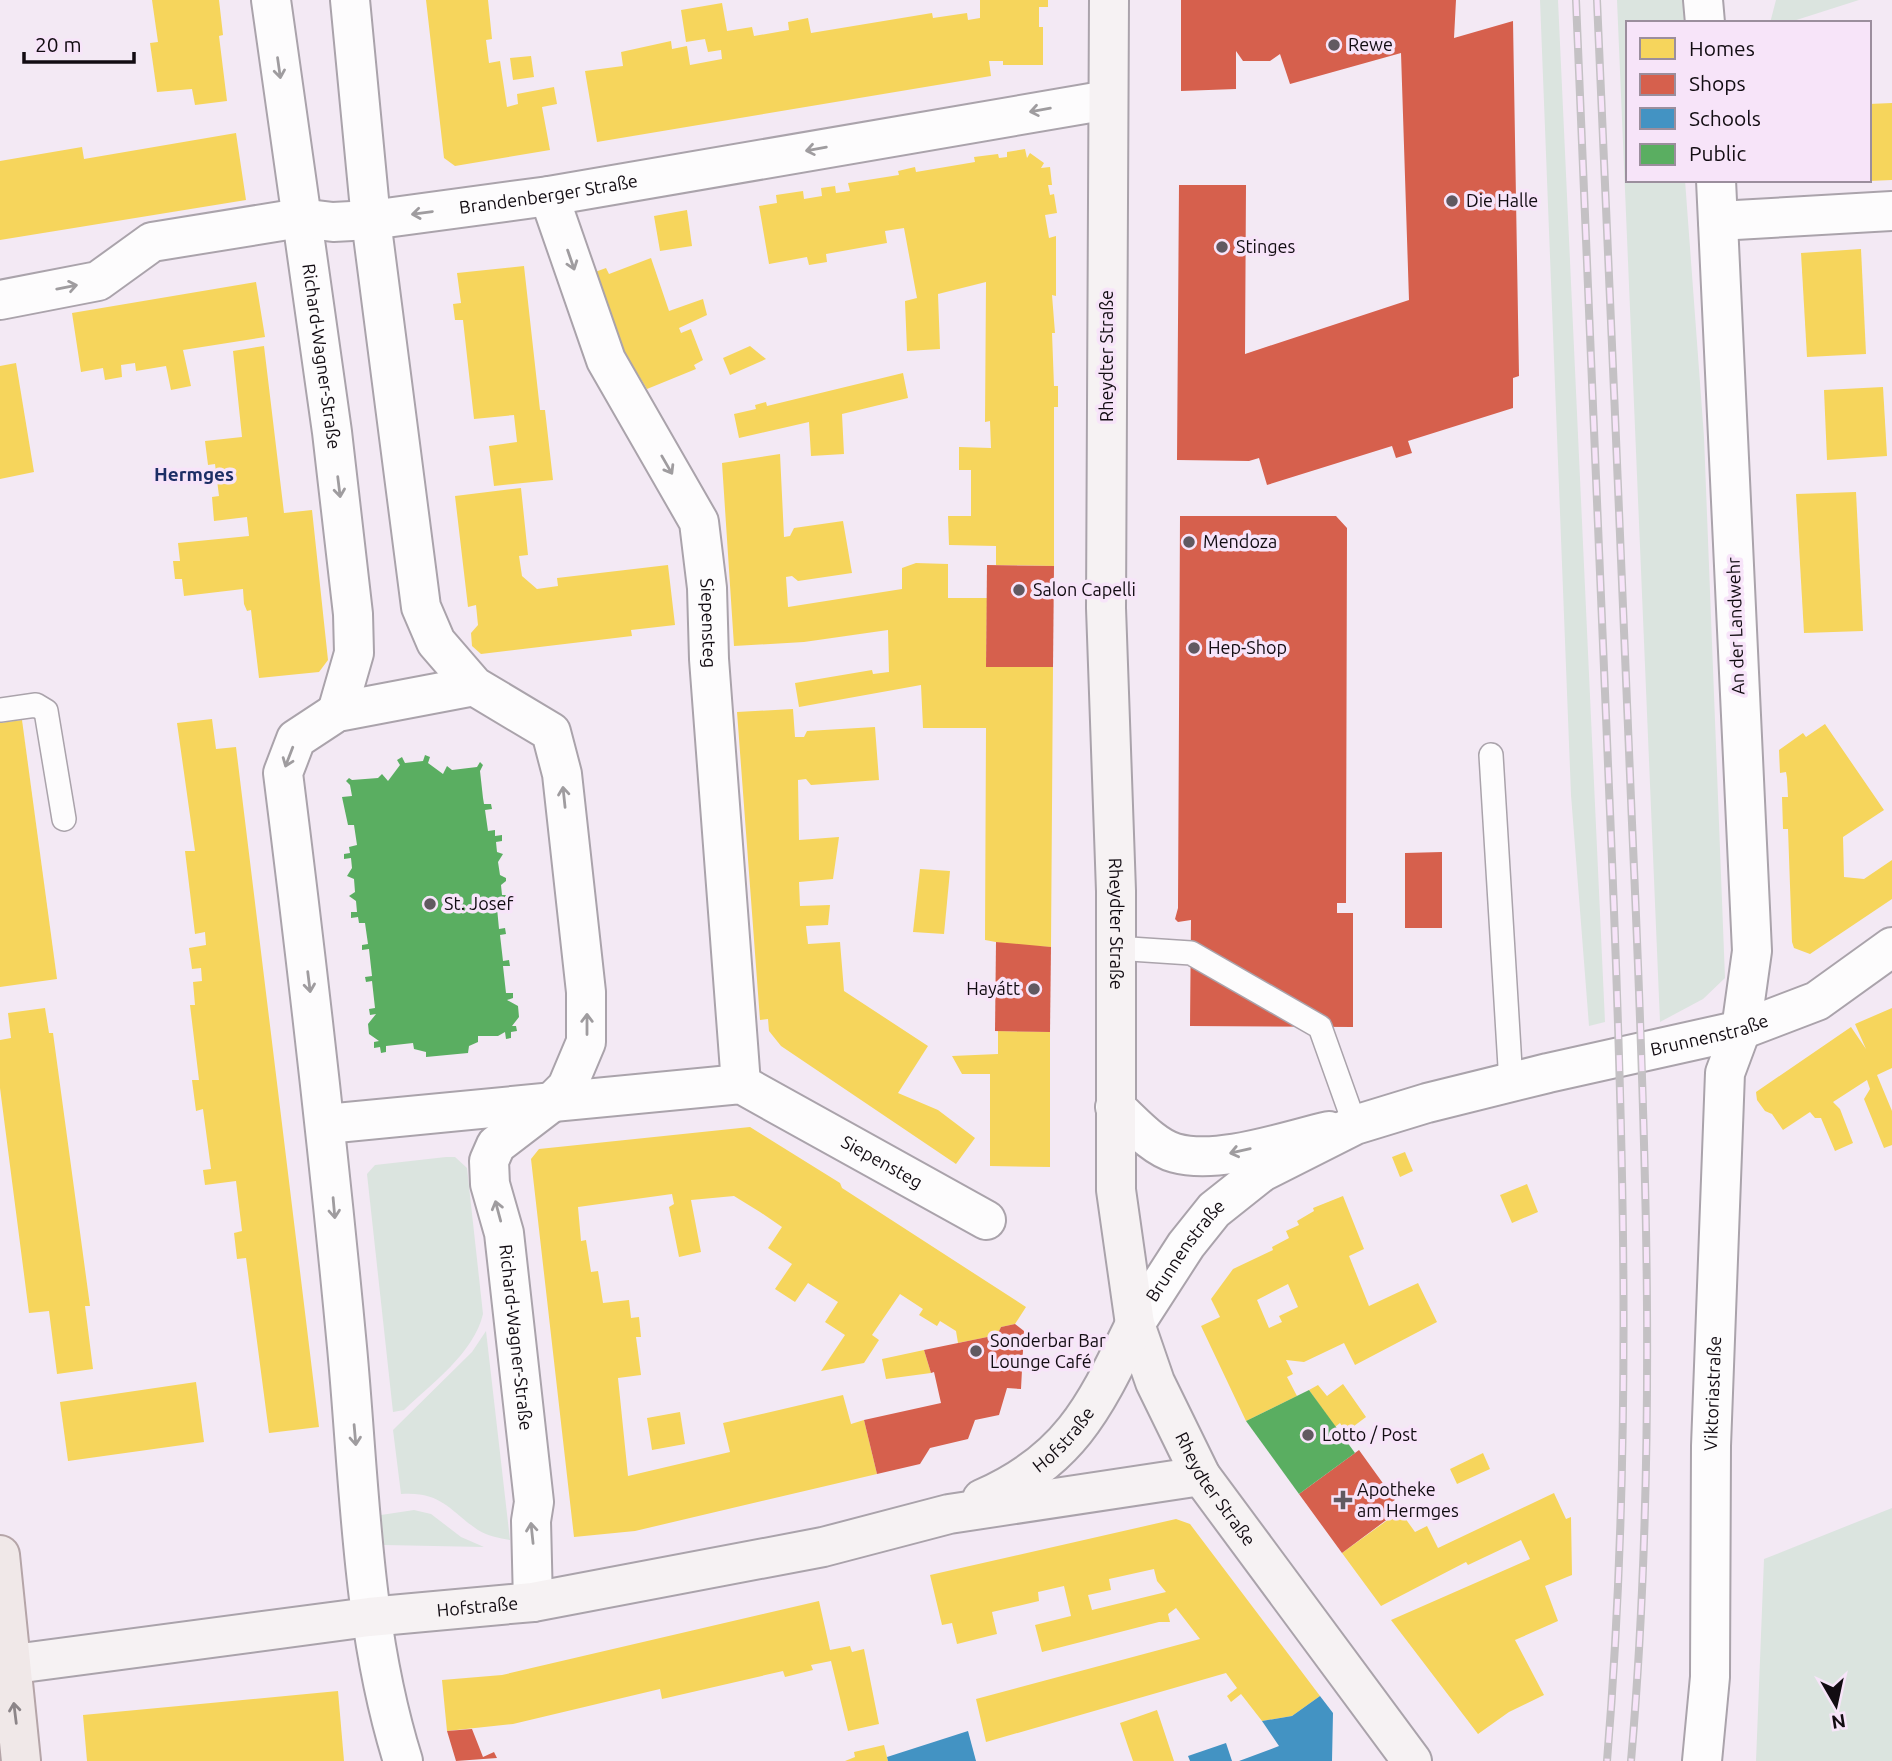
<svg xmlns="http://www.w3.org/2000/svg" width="1892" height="1761" font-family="Ubuntu,sans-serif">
	<rect width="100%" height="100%" fill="#f3e9f4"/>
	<!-- green -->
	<g fill="#dbe4df">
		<path d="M1540,0h18l47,1022 -16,4 -18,-231z"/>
		<path d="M1617,0h69l2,23h-60v157h57l19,257 21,541 -22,21 -43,23z"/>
		<path d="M1776,0h83l-72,23h-17z"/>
		<path d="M446,1157h9l12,11 16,146c-9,39 -52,70 -79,96l-11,2 -26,-238 8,-9z"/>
		<path d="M486,1331l24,209c-11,-2 -23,-4 -32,-10 -29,-20 -37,-39 -77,-36l-8,-64 79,-78z"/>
		<path d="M1892,1508v253h-136l8,-202z"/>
		<path d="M414,1510l17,4 30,23 23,10 -100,-2 -3,-30z"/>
	</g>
	<!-- homes -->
	<g fill="#f6d55c" fill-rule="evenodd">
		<path d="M152,0h67l4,35 -4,1 8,65 -32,4 -3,-16 -35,3 -7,-49 8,-1z"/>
		<path d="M426,0h62l4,39 -6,1 3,23 11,-2 7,46 11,-3 -1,-10 37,-7 3,17 -15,3 8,43 -95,16 -11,-8z"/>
		<path d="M980,0h68v7h-9v20h4v38h-40v-4h-14l2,15 -394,66 -12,-71 38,-5 -2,-14 50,-11 1,8 15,-3 3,19 32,-6 -1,-9 -13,2 -3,-13 -19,3 -5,-32 41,-7 5,28 25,-4 2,9 35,-6 -1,-8 20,-4 3,15 121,-20 1,5 34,-5 1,7 12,-2z"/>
		<path d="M531,56l3,21 -21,3 -3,-22z"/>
		<path d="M1892,103v77l-23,1v-77z"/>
		<path d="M236,133l10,67 -246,40v-79l82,-14 2,12z"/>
		<path d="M1025,149l2,9 3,-5 14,10 -3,5 9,-1 2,18h-4l2,10 4,-1 3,19 -12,2 4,23 7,-2v60l-4,-1 3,38h-3l2,53h4v21h-4v159l-58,-1v-19l-47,-1 -1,-29h23v-46h-12v-23l32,1 -1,-27 -5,1 1,-140 -48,12 2,55 -33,2 -2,-50 12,-3 -13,-70 -19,3 2,12 -61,11 1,8 -18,3 -2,-8 -38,7 -10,-58 18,-3 -1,-8 27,-4 1,8 18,-3 -1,-8 14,-2 1,7 14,-2 -2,-8 51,-8 -1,-4 17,-4 1,5 59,-10 -1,-5 24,-3 1,4 8,-1v-5z"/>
		<path d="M687,210l5,36 -32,5 -6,-35z"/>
		<path d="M1861,249l5,105 -59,3 -6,-104z"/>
		<path d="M651,258l18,53 34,-12 4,16 -28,13 2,5 10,-4 12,31 -9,5 2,4 -49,20 -24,-39 -28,-78 11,-4 3,6z"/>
		<path d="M524,266l16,144h5l8,70 -59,6 -5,-40 28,-4 -3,-27 -40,4 -11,-99h-8l-2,-16 8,-1 -4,-30z"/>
		<path d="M256,282l9,55 -82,13 8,36 -20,4 -5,-24 -30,5 -1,-8 -14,2 1,12 -17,3 -2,-12 -22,4 -9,-59z"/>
		<path d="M264,346l20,167 28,-3 16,150 -9,12 -60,6 -8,-68 -4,1 -3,-7 -1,-15 -59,7 -2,-17h-7l-2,-18h7l-2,-18 71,-7 -2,-19 -33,4 -2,-24 7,-1 -4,-32 -7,1 -3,-24 37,-4 -9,-86z"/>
		<path d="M750,346l16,13 -36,16 -7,-17z"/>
		<path d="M16,363l18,109 -34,7v-113z"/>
		<path d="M903,373l5,25 -66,16 2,40 -33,2 -2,-34 -70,16 -5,-24 22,-5 -1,-4 11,-3 1,4z"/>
		<path d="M1883,387l4,69 -60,4 -3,-70z"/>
		<path d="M780,454l4,83 6,-1 4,-8 49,-7 9,52 -54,8 -6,-5 -6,1 2,30 114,-18v-21l14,-5 32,1v34h39l-1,69h67l-2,280 -39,-2 -27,-5 1,-212h-63l-2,-43 -122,22 -4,-24 77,-13 1,4 16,-2 -1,-42 -84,12 -70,4 -12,-183z"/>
		<path d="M521,488l7,67 -9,1 3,20 15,13 21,-3 -1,-8 111,-13 7,60 -44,5 1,6 -151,18 -9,-8 -1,-13 7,-8 -2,-20 -8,2 -13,-111z"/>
		<path d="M1856,492l7,139 -59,2 -8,-139z"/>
		<path d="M793,709l2,28h9l3,-6 68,-4 4,53 -68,5 -5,-6 -8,1 1,60 40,-3 -6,42 -34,3 1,24 30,-1 -2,20 -22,1 2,18 32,-2 4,49 84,55 -30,47 40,17 37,28 -19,26 -175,-118 -12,-15 -1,-12 -8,1 -23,-308z"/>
		<path d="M212,719l4,30 20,-2 83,680 -50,6 -23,-175 -9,1 -3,-26 8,-2 -6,-50 -31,4 -2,-15 8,-1 -8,-60 -7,2 -4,-31h7l-9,-75h5l-2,-23 9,-1 -1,-13 -9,1 -3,-21 17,-3 -1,-13 -10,2 -10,-83h10l-18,-128z"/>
		<path d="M22,720l35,259 -57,8v-264z"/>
		<path d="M1825,724l59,86 -41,27 1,40 20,2 28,-19v39l-82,55 -16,-6 -2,-6 -4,-113h-5l-1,-32h6l-1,-19 -1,-6 -6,1 -1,-23 24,-17 3,4z"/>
		<path d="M920,869l30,2 -6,63 -31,-2z"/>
		<path d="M45,1008l4,25h4l37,273h-5l8,63 -36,5 -8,-63 -20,2 -29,-225v-48l11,-2 -3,-25z"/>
		<path d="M1892,1008v60l-15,7 15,36v34l-8,3 -20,-49 6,-10 -3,-9 -34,22 7,7 13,34 -18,8 -14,-33h-6l-5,-6 -27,18 -11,-16 -7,-3 -8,-11 -1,-8 95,-65 15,22 -11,-25z"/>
		<path d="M998,1031l52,1v135l-60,-1v-92h-28l-10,-18 46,-2z"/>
		<path d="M750,1127l90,56 2,5 184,119 -11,17 -14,3 -4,8 -39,8 -2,-12 -16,-10 -3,5 -18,-11 4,-6 -23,-15 -28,41 7,5 -15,23 -43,8 24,-36 -20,-13 13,-20 -30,-19 -13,19 -20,-13 17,-25 -24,-16 14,-21 -22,-15 -26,-16 -43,4 10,52 -22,5 -10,-50 5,-3 -2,-10 -94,13 3,34 5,-1 5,32 7,-1 5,32 26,-3 2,18 8,-1 2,20h-5l5,38 -23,3 10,98 102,-24 -7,-29 120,-28 8,29 13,-4 13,54 -242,57 -61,6 -43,-378 8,-10z"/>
		<path d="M1405,1152l8,19 -13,6 -8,-20z"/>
		<path d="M1527,1184l11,28 -26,11 -12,-28z"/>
		<path d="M1343,1196l21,53 -15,7 20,50 49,-23 19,39 -82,43 -11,-22 -40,19 -18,-2 7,14 -6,3 10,19 -51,25 -45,-95 19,-9 -9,-18 22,-30 40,-19 -1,-3 17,-9 -3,-7 13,-6 -2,-4 17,-10 -1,-3zM1288,1284l10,23 -19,9 3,6 -13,6 -12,-28z"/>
		<path d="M924,1350l7,23 -45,6 -4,-20z"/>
		<path d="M196,1382l8,60 -136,19 -8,-59z"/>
		<path d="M1343,1384l23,33 -20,15 -6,-9 -5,4 -26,-37 9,-5 9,11z"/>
		<path d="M680,1412l5,32 -33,6 -5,-32z"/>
		<path d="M1483,1453l7,16 -33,15 -7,-15z"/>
		<path d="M1554,1493l12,26 5,-2 1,58 -27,11 13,35 -43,19 29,55 -35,17 -31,22 -87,-114 139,-61 -9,-19 -53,25 -2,-3 -85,44 -39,-53 58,-42 15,21 12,-6 11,22z"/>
		<path d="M1176,1519l14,5 130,172 -28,20 -30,5 -21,-27 -10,8 -4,-6 10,-8 -11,-15 -240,69 -10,-43 224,-60 -24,-31 -8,6 2,8h-11l-117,30 -7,-27 36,-9 -7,-30 -26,6 1,9 -47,11 5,22 -40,10 -5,-21 -10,2 -12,-50zM1154,1569l3,12 9,11 -74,18 -4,-15 23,-5 -2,-11z"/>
		<path d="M819,1601l11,49 20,-4 2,6 12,-3 15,75 -31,7 -17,-70 -20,4 2,5 -28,7 -2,-6 -121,28 -2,-10 -147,35 -66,7 -5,-51 60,-5z"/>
		<path d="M338,1691l6,70h-257l-4,-46z"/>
		<path d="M1157,1710l17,51h-41l-13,-38z"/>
		<path d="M884,1745l4,16h-43l10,-4 -1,-5z"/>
	</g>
	<!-- shops -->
	<g fill="#d6604d">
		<path d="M1181,0h275l-2,38 59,-17 6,355 -6,2v30l-105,33 4,12 -16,5 -4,-12 -125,39 -8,-27 -10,3 -72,-1 2,-275h67l-1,169 164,-54 -8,-247 -111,31 -10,-30 -10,7h-27l-7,-10v38l-55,2z"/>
		<path d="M1180,516h156l11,12 -1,375h-9v10h16v114l-163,-1 1,-106 -13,2 -3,-3 3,-11z"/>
		<path d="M987,565l67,1 -1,101h-67z"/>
		<path d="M1442,852v76h-37v-75z"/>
		<path d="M996,942l55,5 -1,85 -55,-1z"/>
		<path d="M1015,1324l9,7 -3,58 -14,-1 -8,27 -24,5 -7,19 -38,9 -10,16 -43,10 -13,-54 77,-17 -7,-31 -3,1 -7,-23 73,-15 4,-8z"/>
		<path d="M1359,1450l36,50 -5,3 7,9 -55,41 -43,-59z"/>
		<path d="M472,1729l11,28 11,-5 3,6 -41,3 -9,-30z"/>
	</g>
	<!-- schools -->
	<g fill="#4393c3">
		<path d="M1320,1696l13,17 -1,48h-93l40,-15 -17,-25 30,-5z"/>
		<path d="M968,1731l8,30h-88l-1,-4z"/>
		<path d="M1226,1743l6,18h-42l-2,-5z"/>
	</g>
	<!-- public -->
	<g fill="#5aae61">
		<path d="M425,755l5,2 -2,6 15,11 4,-8 5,4 25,-3 3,-5 3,3 -3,6 3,27 1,6h7l1,5 -7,1 3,21 7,-1v6l7,-1v6l-6,1 1,10 6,2 -5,8 2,13 6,3v3l-5,4 1,10h7v5l-6,1 1,6 -7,1 2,21 6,-1 1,6 -6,1 3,26 6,-1 1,6h-7l3,27h7v5l-6,2 11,6 1,11 -7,9h4l1,5 -6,1v6l-5,1 -1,-7 -7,4h-20v6l-9,4 -1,7 -42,4v-5l-12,-3 -1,-6 -27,3v6l-5,1 -1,-6 -6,1v-6l5,-1 -10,-7 -1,-10 8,-10 -6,1 -1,-6 6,-1 -3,-27 -6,1 -1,-5 7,-1 -3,-27 -7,1v-5l6,-1 -3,-21h-6l-1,-6 -7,1v-6h6l-1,-11 -7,-5 6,-4 -1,-13 -7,-3 5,-8 -1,-10 -7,1v-5l6,-1 -1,-6 8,-2 -3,-20h-6l-6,-28 10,-1 -2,-11 -4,-4 3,-3 3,2 26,-2 4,-4 6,7 12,-16 -3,-5 5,-3 3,6 18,-2z"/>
		<path d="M1309,1390l46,63 -56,41 -53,-73z"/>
	</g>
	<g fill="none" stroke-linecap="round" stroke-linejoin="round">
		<defs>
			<g id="service">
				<path d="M0,710l36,-5 10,6 18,108"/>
				<path d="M1491,755l20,328"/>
				<path d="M1115,948l76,5 129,74 35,98"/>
			</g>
			<g id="minor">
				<path id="s1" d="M271,0l61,432 21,182 1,39 -17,59"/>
				<path id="s2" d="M350,0l21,220 50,387 15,35 38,44 77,46 11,42 24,218v50l-19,45 -16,16 -55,42 -7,16 1,23 14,49 30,269 -3,19 2,81"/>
				<path d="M1703,0l2,23"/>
				<path id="s3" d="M549,196l57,164 93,162 8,66 2,71 32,425"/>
				<path d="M1718,221l174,-10"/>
				<path id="s4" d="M0,300l98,-19 54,-39 148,-24 33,4 38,-2 178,-24 559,-96"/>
				<path d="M1115,1107c17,15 38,40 60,46 44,12 110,-12 154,-22"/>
				<path id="s5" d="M326,1124l415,-40 245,136"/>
				<path d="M403,1761c-42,-134 -43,-275 -56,-414 -18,-192 -40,-383 -64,-574l13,-34 41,-27 137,-26"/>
				<path id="s6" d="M1702,1761l8,-84 1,-231 14,-373 16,-43 11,-79 -36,-771"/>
			</g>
			<g id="tertiary">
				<path id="s7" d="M1135,1324l51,-79 28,-35 48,-38 93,-47 72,-22 121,-30 193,-43 76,-29 75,-54"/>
			</g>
			<g id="secondary">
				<path id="s8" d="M1109,0l-3,608 10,283v299l19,134 20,58 46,94 211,285"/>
				<path id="s9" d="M982,1499c89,-39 113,-93 153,-175"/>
				<path id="s10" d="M0,1666l369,-49 164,-15 290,-55 126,-33 252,-38"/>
			</g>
			<path id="primary" d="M0,1555l21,206"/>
		</defs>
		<!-- service casing -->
		<use href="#service" stroke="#aaa3ab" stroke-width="26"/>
		<!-- minor casing -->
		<use href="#minor" stroke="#aaa3ab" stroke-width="42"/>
		<!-- tertiary casing -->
		<use href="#tertiary" stroke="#aaa3ab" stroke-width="42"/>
		<!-- secondary casing -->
		<use href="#secondary" stroke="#aaa3ab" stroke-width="42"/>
		<!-- primary casing -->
		<use href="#primary" stroke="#b5a5a8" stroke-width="42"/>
		<!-- service -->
		<use href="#service" stroke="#fdfcfd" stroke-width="23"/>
		<!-- minor -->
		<use href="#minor" stroke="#fdfcfd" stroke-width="38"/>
		<!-- tertiary -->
		<use href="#tertiary" stroke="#fdfcfd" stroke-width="38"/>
		<!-- secondary -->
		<use href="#secondary" stroke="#f6f2f3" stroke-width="38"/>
		<!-- primary -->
		<use href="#primary" stroke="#f0e8e8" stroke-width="38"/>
		<defs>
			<g id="rail">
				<path d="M1576,0c11,263 22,525 33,788 14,325 25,648 -2,973"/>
				<path d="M1597,0c12,274 24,549 35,823 14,312 26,626 -1,938"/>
			</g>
		</defs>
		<!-- rail casing -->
		<use href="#rail" stroke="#c4c1c4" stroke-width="8"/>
		<!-- rail -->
		<use href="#rail" stroke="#f7e4f9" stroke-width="5" stroke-dasharray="16" stroke-linecap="butt"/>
	</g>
	<!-- one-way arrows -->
	<defs><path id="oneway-shaft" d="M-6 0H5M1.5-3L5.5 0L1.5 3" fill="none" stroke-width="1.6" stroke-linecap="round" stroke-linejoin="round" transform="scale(1.75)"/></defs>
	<g stroke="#9f9c9f">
		<use href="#oneway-shaft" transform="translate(279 68) rotate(82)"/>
		<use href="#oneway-shaft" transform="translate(1040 110) rotate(170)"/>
		<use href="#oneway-shaft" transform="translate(816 149) rotate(170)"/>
		<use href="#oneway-shaft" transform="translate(422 213) rotate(172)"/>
		<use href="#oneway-shaft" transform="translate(571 260) rotate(71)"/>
		<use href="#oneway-shaft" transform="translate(67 287) rotate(-11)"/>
		<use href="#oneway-shaft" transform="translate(667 465) rotate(60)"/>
		<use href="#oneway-shaft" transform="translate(339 487) rotate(83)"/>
		<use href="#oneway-shaft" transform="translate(289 757) rotate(111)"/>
		<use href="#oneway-shaft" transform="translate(564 797) rotate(-96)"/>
		<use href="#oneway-shaft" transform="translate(309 982) rotate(83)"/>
		<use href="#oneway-shaft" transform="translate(587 1024) rotate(-90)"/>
		<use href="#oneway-shaft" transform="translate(1240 1151) rotate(167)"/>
		<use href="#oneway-shaft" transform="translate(334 1208) rotate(85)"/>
		<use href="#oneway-shaft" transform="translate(498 1211) rotate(-105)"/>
		<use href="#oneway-shaft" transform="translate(355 1435) rotate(85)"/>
		<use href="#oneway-shaft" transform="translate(532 1533) rotate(-96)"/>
	</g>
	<use stroke="#8c8588" href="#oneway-shaft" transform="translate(15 1713) rotate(-97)"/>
	<!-- markers -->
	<g fill="#615961" stroke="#f7e4f9" stroke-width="2.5">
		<circle cx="1334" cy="45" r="7"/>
		<circle cx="1452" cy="201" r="7"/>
		<circle cx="1222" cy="247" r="7"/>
		<circle cx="1189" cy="542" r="7"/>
		<circle cx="1019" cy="590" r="7"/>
		<circle cx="1194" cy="648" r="7"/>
		<circle cx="430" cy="904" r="7"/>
		<circle cx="1034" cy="989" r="7"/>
		<circle cx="976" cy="1351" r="7"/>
		<circle cx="1308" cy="1435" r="7"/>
		<path d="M1339.5 1489.5h7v7h7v7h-7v7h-7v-7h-7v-7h7z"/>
	</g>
	<g text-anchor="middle" stroke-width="7" stroke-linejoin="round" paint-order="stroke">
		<!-- poi labels -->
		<g font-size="18" fill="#120c12" stroke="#f7e4f9" text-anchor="start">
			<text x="1348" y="51">Rewe</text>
			<text x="1466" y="207">Die Halle</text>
			<text x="1236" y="253">Stinges</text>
			<text x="1203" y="548">Mendoza</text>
			<text x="1033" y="596">Salon Capelli</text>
			<text x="1208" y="654">Hep-Shop</text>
			<text x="444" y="910">St. Josef</text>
			<text x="1020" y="995" text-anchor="end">Hayátt</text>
			<text x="990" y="1347">Sonderbar Bar<tspan x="990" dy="21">Lounge Café</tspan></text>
			<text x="1322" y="1441">Lotto / Post</text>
			<text x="1357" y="1496">Apotheke<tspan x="1357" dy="21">am Hermges</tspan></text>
		</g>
		<!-- street labels -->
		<g font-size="18" fill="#120c12" stroke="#f7e4f9">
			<text dy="6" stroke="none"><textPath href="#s4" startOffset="567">Brandenberger Straße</textPath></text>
			<text dy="6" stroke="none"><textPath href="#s1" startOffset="360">Richard-Wagner-Straße</textPath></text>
			<text transform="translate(1107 356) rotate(-90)" y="6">Rheydter Straße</text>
			<text dy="6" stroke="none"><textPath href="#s3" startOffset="462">Siepensteg</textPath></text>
			<text transform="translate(1736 626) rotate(-92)" y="6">An der Landwehr</text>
			<text dy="6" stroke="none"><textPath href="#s8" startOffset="924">Rheydter Straße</textPath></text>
			<text dy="6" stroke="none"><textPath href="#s7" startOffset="670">Brunnenstraße</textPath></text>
			<text dy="6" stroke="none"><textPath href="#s5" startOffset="578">Siepensteg</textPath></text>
			<text dy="6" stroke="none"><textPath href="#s7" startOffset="89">Brunnenstraße</textPath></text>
			<text dy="6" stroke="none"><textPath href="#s2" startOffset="1447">Richard-Wagner-Straße</textPath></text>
			<text dy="6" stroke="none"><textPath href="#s6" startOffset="368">Viktoriastraße</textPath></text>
			<text dy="6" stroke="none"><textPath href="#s9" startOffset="102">Hofstraße</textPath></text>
			<text dy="6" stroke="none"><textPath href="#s8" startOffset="1510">Rheydter Straße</textPath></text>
			<text dy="6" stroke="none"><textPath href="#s10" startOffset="481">Hofstraße</textPath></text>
		</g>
		<!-- neighbourhood labels -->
		<g font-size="19" font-weight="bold" fill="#1c2e65" stroke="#f7e4f9">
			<text x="194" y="481">Hermges</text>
		</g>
	</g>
	<!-- legend -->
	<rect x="1626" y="21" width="245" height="161" fill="#f7e4f9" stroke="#9b8e9d" stroke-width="2"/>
	<rect x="1640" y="38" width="35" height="21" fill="#f6d55c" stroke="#9b8e9d" stroke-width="2"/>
	<text x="1689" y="56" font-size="21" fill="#120c12">Homes</text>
	<rect x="1640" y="74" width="35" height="21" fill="#d6604d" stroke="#9b8e9d" stroke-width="2"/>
	<text x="1689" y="91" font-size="21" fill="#120c12">Shops</text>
	<rect x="1640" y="108" width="35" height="21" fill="#4393c3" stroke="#9b8e9d" stroke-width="2"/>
	<text x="1689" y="126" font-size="21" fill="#120c12">Schools</text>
	<rect x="1640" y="144" width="35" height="21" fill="#5aae61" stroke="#9b8e9d" stroke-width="2"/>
	<text x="1689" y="161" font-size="21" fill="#120c12">Public</text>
	<!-- north arrow -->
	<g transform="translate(1836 1705) rotate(171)" stroke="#f7e4f9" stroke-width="5" paint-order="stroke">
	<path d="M0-5L12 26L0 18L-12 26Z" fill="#120c12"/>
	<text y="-10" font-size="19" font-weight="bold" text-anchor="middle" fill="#120c12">N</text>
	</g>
	<!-- scale -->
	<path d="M24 52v10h110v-10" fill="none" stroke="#120c12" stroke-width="3.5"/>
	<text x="35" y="52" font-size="21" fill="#120c12" stroke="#f7e4f9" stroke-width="5" paint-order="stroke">20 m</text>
</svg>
